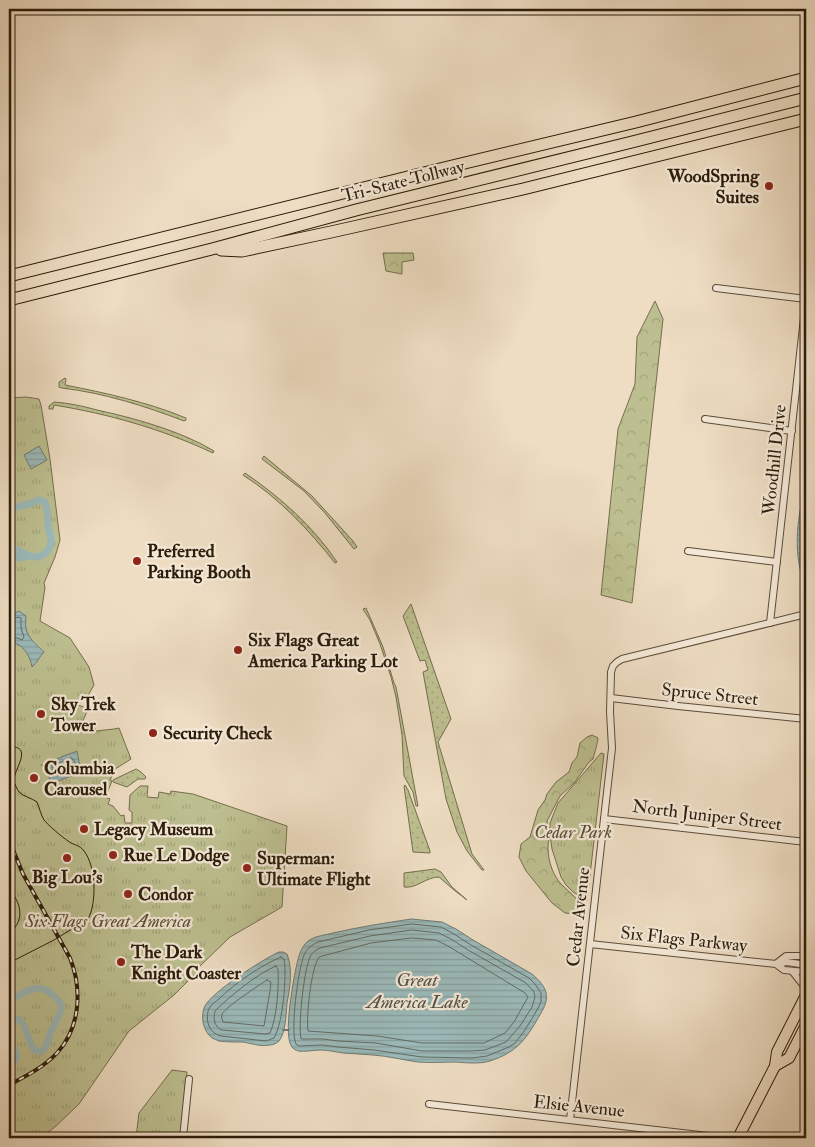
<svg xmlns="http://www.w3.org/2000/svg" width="815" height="1147" font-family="'IM FELL Double Pica',serif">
	<defs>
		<pattern id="grass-dots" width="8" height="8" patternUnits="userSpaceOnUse" patternTransform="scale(1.25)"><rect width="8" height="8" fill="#bdbf90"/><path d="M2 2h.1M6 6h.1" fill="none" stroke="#a3a47b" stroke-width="1.8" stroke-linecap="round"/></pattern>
		<pattern id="forest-crowns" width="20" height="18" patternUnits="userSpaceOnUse" patternTransform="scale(1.25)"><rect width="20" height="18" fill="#bdbf90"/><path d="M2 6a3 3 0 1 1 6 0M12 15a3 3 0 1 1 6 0" fill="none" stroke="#a3a47b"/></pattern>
		<pattern id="park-tufts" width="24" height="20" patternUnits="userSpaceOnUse" patternTransform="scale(1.25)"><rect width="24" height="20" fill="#bdbf90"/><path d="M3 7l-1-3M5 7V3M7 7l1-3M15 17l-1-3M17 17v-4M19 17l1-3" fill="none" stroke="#a3a47b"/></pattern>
		<pattern id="water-rules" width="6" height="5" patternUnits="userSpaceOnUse" patternTransform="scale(1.25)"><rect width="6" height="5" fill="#9bbaba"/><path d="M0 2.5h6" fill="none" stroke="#869f9f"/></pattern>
	</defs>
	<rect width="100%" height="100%" fill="#eeddc3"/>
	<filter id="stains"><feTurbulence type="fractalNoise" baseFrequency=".004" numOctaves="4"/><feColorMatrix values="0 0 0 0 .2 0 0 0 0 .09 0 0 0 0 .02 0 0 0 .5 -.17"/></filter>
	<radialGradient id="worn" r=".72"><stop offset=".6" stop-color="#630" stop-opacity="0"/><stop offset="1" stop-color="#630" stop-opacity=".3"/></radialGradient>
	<!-- grass -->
	<g fill="url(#grass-dots)" stroke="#746e4c">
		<path d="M65,378l1,1 -1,6c41,8 82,17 121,33v2l-2,1c-39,-15 -80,-28 -122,-33l-3,-1v-5z"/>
		<path d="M54,402c14,1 29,4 43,8 37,8 84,21 117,41l-1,2c-51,-24 -104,-39 -159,-48l-1,4h-4v-3z"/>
		<path d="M264,456l48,40 41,45 4,6 -3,2 -29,-36 -21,-22 -42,-32z"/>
		<path d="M245,473c35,24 68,53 92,89l-2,1c-26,-33 -56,-65 -92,-88z"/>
		<path d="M411,604l40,115 -13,23 34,112 12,16h-2l-15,-19 -10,-19 -11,-33 -23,-127 5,-2 -3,-10 -5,1 -17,-45z"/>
		<path d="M366,608l17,39 11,36 2,4 22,119h-2l-3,-14 -9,-16 -2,-41 -6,-38 -5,-20 -11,-33 -10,-24 -7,-11z"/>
		<path d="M136,769l5,3 5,5 -1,2h-7l-11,8 -14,-5v-2z"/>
		<path d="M405,785l3,5 22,61v2l-17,-1 -9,-66z"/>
		<path d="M435,869l6,3 11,15 15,13 -13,-10 -15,-13c-13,0 -23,12 -35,10v-14z"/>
	</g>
	<!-- forest -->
	<g fill="url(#forest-crowns)" stroke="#746e4c">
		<path d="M383,253h30l1,7 -12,2v12l-16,-3z"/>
		<path d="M655,301l8,18 -31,284 -31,-8 17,-166 17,-45 2,-47z"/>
		<path d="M592,735l6,3c0,4 -4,17 -5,21l-4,3 -15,21 -14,13 -13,25 1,5 2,2c0,7 -2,13 -2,20 0,13 5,28 14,37 7,7 14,12 20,20l-1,6 -5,3 -11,-1 -13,-10 -26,-32 -7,-14 2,-13 9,-7 8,-27 7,-10 2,-6 9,-12 13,-10 3,-9 5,-6 3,-14 7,-6z"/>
	</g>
	<!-- park -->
	<g fill="url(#park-tufts)" stroke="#746e4c">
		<path d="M26,397l13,2 2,6 9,54 10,81 -5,17 -11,26 1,4 -5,34 30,17 19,29 5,18 -8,14 -10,5 12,5 -6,14 13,5 1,3 18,-2 5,-1 12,31 -19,12 1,3 -3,6 2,1 -5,12v5l3,1 -2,5 5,2 8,10 3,-1 1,8h7v-11l-3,-2 1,-15 10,-9h8l-1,11 11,1 1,-6 11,2 1,-3 22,3 94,32 -5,81 -52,30 -30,29 -6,9 -20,20 -45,36 -50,73 -23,22 -15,12h-32v-740z"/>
		<path d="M601,753l3,1 -17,147 -14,-9 -7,-7 -5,-8 -9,-28 -2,-14v-12l8,-20z"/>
		<path d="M172,1070l15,2 -7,66h-44l3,-25z"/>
	</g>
	<!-- water -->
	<g fill="url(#water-rules)" stroke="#6e7b73">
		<path d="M39,446l8,14 -16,9 -7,-14z"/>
		<path d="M805,493h1v91c-13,-22 -10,-67 -1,-91z"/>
		<path d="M19,611l7,5c0,3 -1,8 0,12 2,11 11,17 18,24 -5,5 -7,11 -12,15 -1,-8 -7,-20 -15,-23 -3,-1 -6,-1 -8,-2v-26z"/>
		<path d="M77,751l2,11 5,9 -36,14c3,-9 0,-15 -7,-20z"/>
		<path d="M411,919l31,3 14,7 17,11 59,34c15,13 19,22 9,39 -14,25 -23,39 -51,48 -10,3 -23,2 -34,1 -12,0 -25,1 -38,0 -15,-2 -30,-6 -45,-7 -10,-1 -20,-1 -30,-2 -7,-1 -15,-3 -22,-3 -8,0 -16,2 -23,1 -2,-1 -5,-2 -6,-4 -9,-11 1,-64 4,-79 2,-9 4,-20 12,-27 7,-5 17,-6 25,-8 26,-6 52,-10 78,-14z"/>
		<path d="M279,952h4l4,2c6,15 3,34 0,49 -1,11 -1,29 -8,38 -3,3 -7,4 -10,4 -9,2 -18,-2 -27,-3 -8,0 -16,0 -23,-1 -2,-1 -5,-2 -7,-3 -9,-7 -12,-22 -7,-32 7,-14 58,-47 74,-54z"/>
	</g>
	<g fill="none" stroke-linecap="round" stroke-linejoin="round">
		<!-- shore -->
		<g stroke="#636b62" stroke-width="1">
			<path d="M806,505l-1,3 -3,42 4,23"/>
			<path d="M9,620h3l6,-3 3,1v10l3,9 -2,3 -5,-2h-8"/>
			<path d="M72,758c2,2 5,8 3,11l-18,7 -2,-1 -3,-7v-2z"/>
			<path d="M412,924l29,3 13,7 17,11 58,33 6,6 6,9v9l-4,8 -12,20 -10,13 -6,4 -22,9 -15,2 -50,-1 -48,-7 -36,-3 -16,-2 -23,1 -3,-2c-6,-13 2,-74 8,-89 3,-7 8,-10 14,-13l51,-12z"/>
			<path d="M412,930l27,3 12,6 17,11 58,33 8,9 1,5 -3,10 -12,19 -14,16 -21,8 -13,1h-50l-46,-8 -38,-2 -15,-2h-22c-3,-14 3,-72 10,-84 3,-4 5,-5 9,-7l50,-12z"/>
			<path d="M412,938l24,2 12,6 77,47 3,4 -14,25 -9,11 -21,10h-62l-45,-7 -69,-5c-2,-15 3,-62 11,-74l52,-14z"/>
			<path d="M281,957l3,2c3,17 -1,64 -10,79l-8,3 -45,-5c-7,-2 -11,-6 -13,-13 -1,-5 -1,-12 2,-16 2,-3 6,-6 9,-8 16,-16 41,-33 62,-42z"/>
			<path d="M276,966l2,3c1,16 -1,49 -8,64l-5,1 -43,-4c-8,-3 -9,-12 -7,-19 15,-15 42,-37 61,-45z"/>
			<path d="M267,980l4,2 -1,9 -6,35 -41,-4c-1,-3 -2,-5 -1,-8 5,-8 36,-28 45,-34z"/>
		</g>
		<!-- stream -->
		<path stroke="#6e7b73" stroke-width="2" d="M283,1030h6"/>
		<!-- canal -->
		<g stroke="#9bbaba" stroke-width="7">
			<path d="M31,503l8,-3 6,2c4,11 2,14 3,25 1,4 3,8 3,12 0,10 -5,16 -14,18"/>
			<path d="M9,506l8,1 12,-3"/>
			<path d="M9,547c9,2 16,9 26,10"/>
			<path d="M9,555l13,3 6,-2"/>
			<path d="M9,1002c22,-16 36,-22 53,4 -2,9 -7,17 -11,25 -2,5 -3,14 -7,18 -2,2 -5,3 -7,2 -13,-5 -7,-40 -28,-30"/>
			<path d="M9,1042c7,8 13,16 0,23"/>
		</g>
		<defs>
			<g id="street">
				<path d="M716,288l90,11"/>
				<path d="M705,419l87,12"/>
				<path d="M688,551l89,11"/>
				<path d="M770,623l36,-323"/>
				<path d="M611,698l67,8 128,13"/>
				<path d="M604,819l202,23"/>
				<path d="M590,944l186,20 11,-2 19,3"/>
				<path d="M777,963l9,-7h20"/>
				<path d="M776,964l8,6 22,2"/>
				<path d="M792,971l12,15 1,12"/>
				<path d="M429,1104l297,34"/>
				<path d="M570,1120l42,-372 -2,-36 1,-40 2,-6 4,-4 5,-3 184,-45"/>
				<path d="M183,1138l6,-59"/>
			</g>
			<g id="primary">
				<path d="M775,1066l14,-8 17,-33"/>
				<path d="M738,1138l37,-72 2,-14 29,-57"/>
			</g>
			<g id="highway">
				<path d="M221,250l21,1 89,-19 192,-43 283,-70"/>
				<path d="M9,276l439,-109 188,-45 170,-44"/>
				<path d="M9,300l203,-51 144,-39 276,-68 174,-44"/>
			</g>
		</defs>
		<!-- street casing -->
		<use href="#street" stroke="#5c4c38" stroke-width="8"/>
		<!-- primary casing -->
		<use href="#primary" stroke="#2b1c09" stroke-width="12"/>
		<!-- highway casing -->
		<use href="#highway" stroke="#2b1c09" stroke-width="13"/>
		<!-- street -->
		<use href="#street" stroke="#f4e9d8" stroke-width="6"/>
		<!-- primary -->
		<use href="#primary" stroke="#eeddc3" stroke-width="10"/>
		<!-- highway -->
		<use href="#highway" stroke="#eeddc3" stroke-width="11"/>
		<!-- tram -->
		<g stroke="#2b1c09" stroke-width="1">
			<path d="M9,747c26,-2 4,23 5,34 1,4 3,8 5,11 5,5 13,6 18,10 2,5 4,13 7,18 4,5 18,17 24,21 5,4 12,4 16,10 12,15 13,52 4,68l-34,21 -45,23"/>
			<path d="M9,889c12,13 17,32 0,44"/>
		</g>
		<defs>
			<path id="rail" d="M9,840l14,34 47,84c12,30 11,69 -13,95 -13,14 -31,23 -48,32"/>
		</defs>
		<!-- rail casing -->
		<use href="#rail" stroke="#2b1c09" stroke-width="4"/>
		<!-- rail -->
		<use href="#rail" stroke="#f4e9d8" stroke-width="2" stroke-dasharray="5.5" stroke-linecap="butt"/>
	</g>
	<!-- markers -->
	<g fill="#8f2418" stroke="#f4e9d8" stroke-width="2">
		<circle cx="769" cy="186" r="5"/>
		<circle cx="137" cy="561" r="5"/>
		<circle cx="238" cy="650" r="5"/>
		<circle cx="41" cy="714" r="5"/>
		<circle cx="153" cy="733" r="5"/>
		<circle cx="34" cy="778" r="5"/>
		<circle cx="84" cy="829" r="5"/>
		<circle cx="113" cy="855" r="5"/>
		<circle cx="67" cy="858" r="5"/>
		<circle cx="247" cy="868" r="5"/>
		<circle cx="128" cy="894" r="5"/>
		<circle cx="121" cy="962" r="5"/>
	</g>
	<g text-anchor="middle" stroke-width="4.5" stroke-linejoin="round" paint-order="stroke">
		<!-- poi labels -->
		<g font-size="18" font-weight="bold" fill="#2b1c09" stroke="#f4e9d8" text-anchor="start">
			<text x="759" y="182" text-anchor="end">WoodSpring<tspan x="759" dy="21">Suites</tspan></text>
			<text x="147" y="557">Preferred<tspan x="147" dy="21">Parking Booth</tspan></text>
			<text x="248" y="646">Six Flags Great<tspan x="248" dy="21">America Parking Lot</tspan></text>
			<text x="51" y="710">Sky Trek<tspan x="51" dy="21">Tower</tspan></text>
			<text x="163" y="739">Security Check</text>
			<text x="44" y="774">Columbia<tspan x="44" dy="21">Carousel</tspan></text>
			<text x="94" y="835">Legacy Museum</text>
			<text x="123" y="861">Rue Le Dodge</text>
			<text x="257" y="864">Superman:<tspan x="257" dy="21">Ultimate Flight</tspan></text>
			<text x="67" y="883" text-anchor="middle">Big Lou's</text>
			<text x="138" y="900">Condor</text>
			<text x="131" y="958">The Dark<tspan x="131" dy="21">Knight Coaster</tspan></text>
		</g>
		<!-- street labels -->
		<g font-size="18" fill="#2b1c09" stroke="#f4e9d8">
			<text transform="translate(403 181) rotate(-14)" y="6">Tri-State Tollway</text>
			<text transform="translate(774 460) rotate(-84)" y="6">Woodhill Drive</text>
			<text transform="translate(710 694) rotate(6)" y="6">Spruce Street</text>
			<text transform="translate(707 815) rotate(7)" y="6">North Juniper Street</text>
			<text transform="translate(578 917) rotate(-84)" y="6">Cedar Avenue</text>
			<text transform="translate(684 939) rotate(6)" y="6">Six Flags Parkway</text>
			<text transform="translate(579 1106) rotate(6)" y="6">Elsie Avenue</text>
		</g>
		<!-- park labels -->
		<g font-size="18" font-style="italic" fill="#574d32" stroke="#f4e9d8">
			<text x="573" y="838">Cedar Park</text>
			<text x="108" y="927">Six Flags Great America</text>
		</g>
		<!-- water labels -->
		<g font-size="19" font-style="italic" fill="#525347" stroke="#f4e9d8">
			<text x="417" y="986">Great<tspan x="417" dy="22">America Lake</tspan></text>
		</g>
	</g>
	<!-- margin -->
	<rect width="815" height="1147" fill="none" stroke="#eeddc3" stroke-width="30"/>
	<rect x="10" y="10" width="795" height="1127" fill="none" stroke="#2b1c09" stroke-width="2.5"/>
	<rect x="15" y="15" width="785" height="1117" fill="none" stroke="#2b1c09"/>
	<rect width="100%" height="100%" filter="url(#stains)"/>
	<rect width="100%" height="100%" fill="url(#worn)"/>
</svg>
